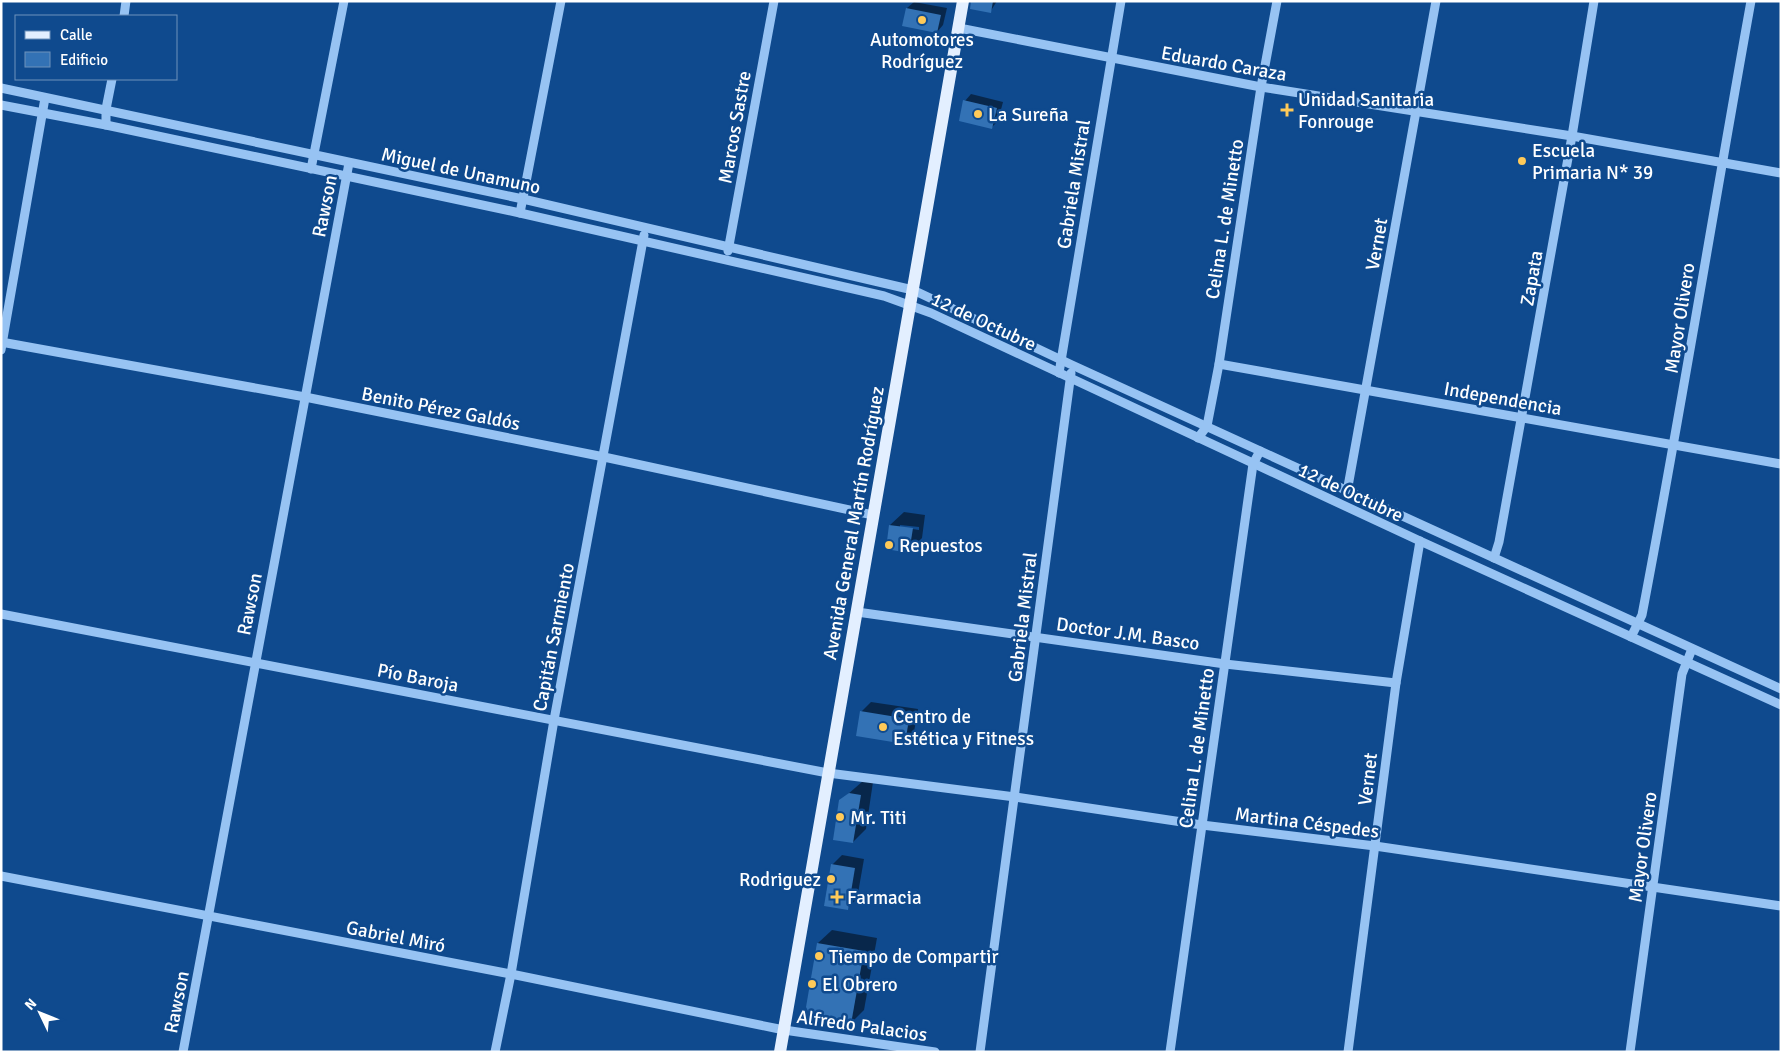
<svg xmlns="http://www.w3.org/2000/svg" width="1782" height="1053" font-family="Signika,sans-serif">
	<rect width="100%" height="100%" fill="#0f4a8e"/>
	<!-- shadow -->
	<g fill="#0007" fill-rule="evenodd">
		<path d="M981,1h16l-7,11z"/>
		<path d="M914,2l33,6 -4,17 -6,7 -33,-7 3,-17z"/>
		<path d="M971,94l32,8 -5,19 -6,6 -27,-26z"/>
		<path d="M904,512l21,3 -3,23 -13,14 -22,-4 3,-23zM900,525l19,2v3l-19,-3z"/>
		<path d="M871,702l47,7 -4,23 -10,10 -43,-30z"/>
		<path d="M863,781l10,1 -7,47 -13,13 -13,-41z"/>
		<path d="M842,855l22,4 -7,40 -10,9 -15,-43z"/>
		<path d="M832,930l45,8 -13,72 -13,13 -33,-80z"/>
	</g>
	<!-- building -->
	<g fill="#3372b5">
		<path d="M971,1h22l-2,12 -21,-4z"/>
		<path d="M906,8l35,7 -4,18 -35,-7z"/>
		<path d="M963,100l34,8 -5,21 -33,-8z"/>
		<path d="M889,525l24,3 -4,25 -23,-4z"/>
		<path d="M860,711l49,8 -4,25 -49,-8z"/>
		<path d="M849,793l12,2 -8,48 -20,-3 6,-40z"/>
		<path d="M831,864l24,4 -7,42 -24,-4z"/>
		<path d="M817,943l47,8 -13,73 -40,-7 -5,-10z"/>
	</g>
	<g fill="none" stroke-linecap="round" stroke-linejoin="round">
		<!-- minor -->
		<g stroke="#97c3f3" stroke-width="9">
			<path d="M124,16l2,-15"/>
			<path d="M959,28l302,59 311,49 209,37"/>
			<path d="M1,88l522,111 390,91 159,75 709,324"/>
			<path d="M1,105l105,20 414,88 364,83 47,17 489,228 361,164"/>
			<path d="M106,125v-16l6,-30"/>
			<path d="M311,169l33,-168"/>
			<path d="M520,213l41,-212"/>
			<path d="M728,251l46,-250"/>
			<path d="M1,342l304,55 299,60 269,58"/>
			<path d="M1,350l44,-252"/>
			<path d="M1219,364l562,100"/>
			<path d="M1059,373l62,-372"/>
			<path d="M1198,438l9,-12 12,-62 42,-277 16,-86"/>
			<path d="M1347,492l89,-491"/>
			<path d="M1494,558l5,-16 73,-406 22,-135"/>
			<path d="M857,612l368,52 171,19"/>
			<path d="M1,614l827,159 187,24 187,28 173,21 406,60"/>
			<path d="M1631,637l11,-22c39,-204 72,-409 109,-614"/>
			<path d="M1,876l510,98 273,56 151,22"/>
			<path d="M183,1052l166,-889"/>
			<path d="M495,1052l16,-78 43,-254 90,-485"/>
			<path d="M980,1052l91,-679"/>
			<path d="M1170,1052l83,-588 7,-13"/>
			<path d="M1348,1052l48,-369 24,-142"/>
			<path d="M1630,1052l52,-378 10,-25"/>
		</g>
		<!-- major -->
		<path stroke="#e3efff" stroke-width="12" d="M780,1052l183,-1051"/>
	</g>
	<!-- markers -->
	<g fill="#ffca59" stroke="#0f4a8e" stroke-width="2">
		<circle cx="922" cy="20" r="5"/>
		<path d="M1284.5 102.5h5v5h5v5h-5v5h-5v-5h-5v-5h5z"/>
		<circle cx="978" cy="114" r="5"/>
		<circle cx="1522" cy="161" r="5"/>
		<circle cx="889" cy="545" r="5"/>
		<circle cx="883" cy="727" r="5"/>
		<circle cx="840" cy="817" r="5"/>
		<circle cx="831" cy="879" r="5"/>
		<path d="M834.5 889.5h5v5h5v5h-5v5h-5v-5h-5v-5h5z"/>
		<circle cx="819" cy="956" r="5"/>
		<circle cx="812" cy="984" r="5"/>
	</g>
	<g text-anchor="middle" stroke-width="5" stroke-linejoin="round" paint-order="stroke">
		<!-- poi labels -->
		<g font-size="19" fill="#fff" stroke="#0f4a8e" text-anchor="start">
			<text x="922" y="46" text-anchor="middle">Automotores<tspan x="922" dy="22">Rodríguez</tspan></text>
			<text x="1298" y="106">Unidad Sanitaria<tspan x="1298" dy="22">Fonrouge</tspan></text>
			<text x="988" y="121">La Sureña</text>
			<text x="1532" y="157">Escuela<tspan x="1532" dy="22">Primaria N* 39</tspan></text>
			<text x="899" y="552">Repuestos</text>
			<text x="893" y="723">Centro de<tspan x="893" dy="22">Estética y Fitness</tspan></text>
			<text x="850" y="824">Mr. Titi</text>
			<text x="821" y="886" text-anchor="end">Rodriguez</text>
			<text x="847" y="904">Farmacia</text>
			<text x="829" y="963">Tiempo de Compartir</text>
			<text x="822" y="991">El Obrero</text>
		</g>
		<!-- street labels -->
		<g font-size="19" fill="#fff" stroke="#0f4a8e">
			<text transform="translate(1224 63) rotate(10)" y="7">Eduardo Caraza</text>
			<text transform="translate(734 127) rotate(-80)" y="7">Marcos Sastre</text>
			<text transform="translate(461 170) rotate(12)" y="7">Miguel de Unamuno</text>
			<text transform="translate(1073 184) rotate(-81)" y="7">Gabriela Mistral</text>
			<text transform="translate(324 206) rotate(-79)" y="7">Rawson</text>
			<text transform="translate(1224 219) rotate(-81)" y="7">Celina L. de Minetto</text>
			<text transform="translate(1376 244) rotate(-80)" y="7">Vernet</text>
			<text transform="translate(1531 278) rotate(-80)" y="7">Zapata</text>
			<text transform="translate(1679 318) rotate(-81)" y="7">Mayor Olivero</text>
			<text transform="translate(984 321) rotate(25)" y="7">12 de Octubre</text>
			<text transform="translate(1503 398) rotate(10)" y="7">Independencia</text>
			<text transform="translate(441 408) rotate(11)" y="7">Benito Pérez Galdós</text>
			<text transform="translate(1351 492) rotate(25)" y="7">12 de Octubre</text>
			<text transform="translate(853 523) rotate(-80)" y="7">Avenida General Martín Rodríguez</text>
			<text transform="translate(249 604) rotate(-79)" y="7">Rawson</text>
			<text transform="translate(1022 617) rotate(-83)" y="7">Gabriela Mistral</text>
			<text transform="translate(1128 633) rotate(8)" y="7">Doctor J.M. Basco</text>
			<text transform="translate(553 637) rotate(-79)" y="7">Capitán Sarmiento</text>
			<text transform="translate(418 677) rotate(11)" y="7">Pío Baroja</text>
			<text transform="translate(1196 748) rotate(-82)" y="7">Celina L. de Minetto</text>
			<text transform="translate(1367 779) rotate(-83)" y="7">Vernet</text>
			<text transform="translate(1307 822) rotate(7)" y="7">Martina Céspedes</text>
			<text transform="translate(1642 847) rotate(-82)" y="7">Mayor Olivero</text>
			<text transform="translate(396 936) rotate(11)" y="7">Gabriel Miró</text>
			<text transform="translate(176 1002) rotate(-79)" y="7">Rawson</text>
			<text transform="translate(862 1025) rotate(8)" y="7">Alfredo Palacios</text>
		</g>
	</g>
	<!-- border -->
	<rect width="1782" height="1053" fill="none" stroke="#ffffff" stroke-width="5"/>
	<!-- legend -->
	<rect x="15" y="15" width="162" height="65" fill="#0f4a8e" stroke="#6f92bb"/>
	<rect x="25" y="31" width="25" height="8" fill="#e3efff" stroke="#6f92bb"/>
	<text x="60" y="40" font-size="15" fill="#ffffff">Calle</text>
	<rect x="25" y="52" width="25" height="15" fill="#3372b5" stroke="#6f92bb"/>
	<text x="60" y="65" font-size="15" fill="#ffffff">Edificio</text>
	<!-- north arrow -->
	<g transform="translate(40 1013) rotate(313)" stroke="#0f4a8e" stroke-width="4" paint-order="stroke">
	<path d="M0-4L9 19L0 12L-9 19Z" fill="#ffffff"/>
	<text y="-8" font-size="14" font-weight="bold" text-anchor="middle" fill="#ffffff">N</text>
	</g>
</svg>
